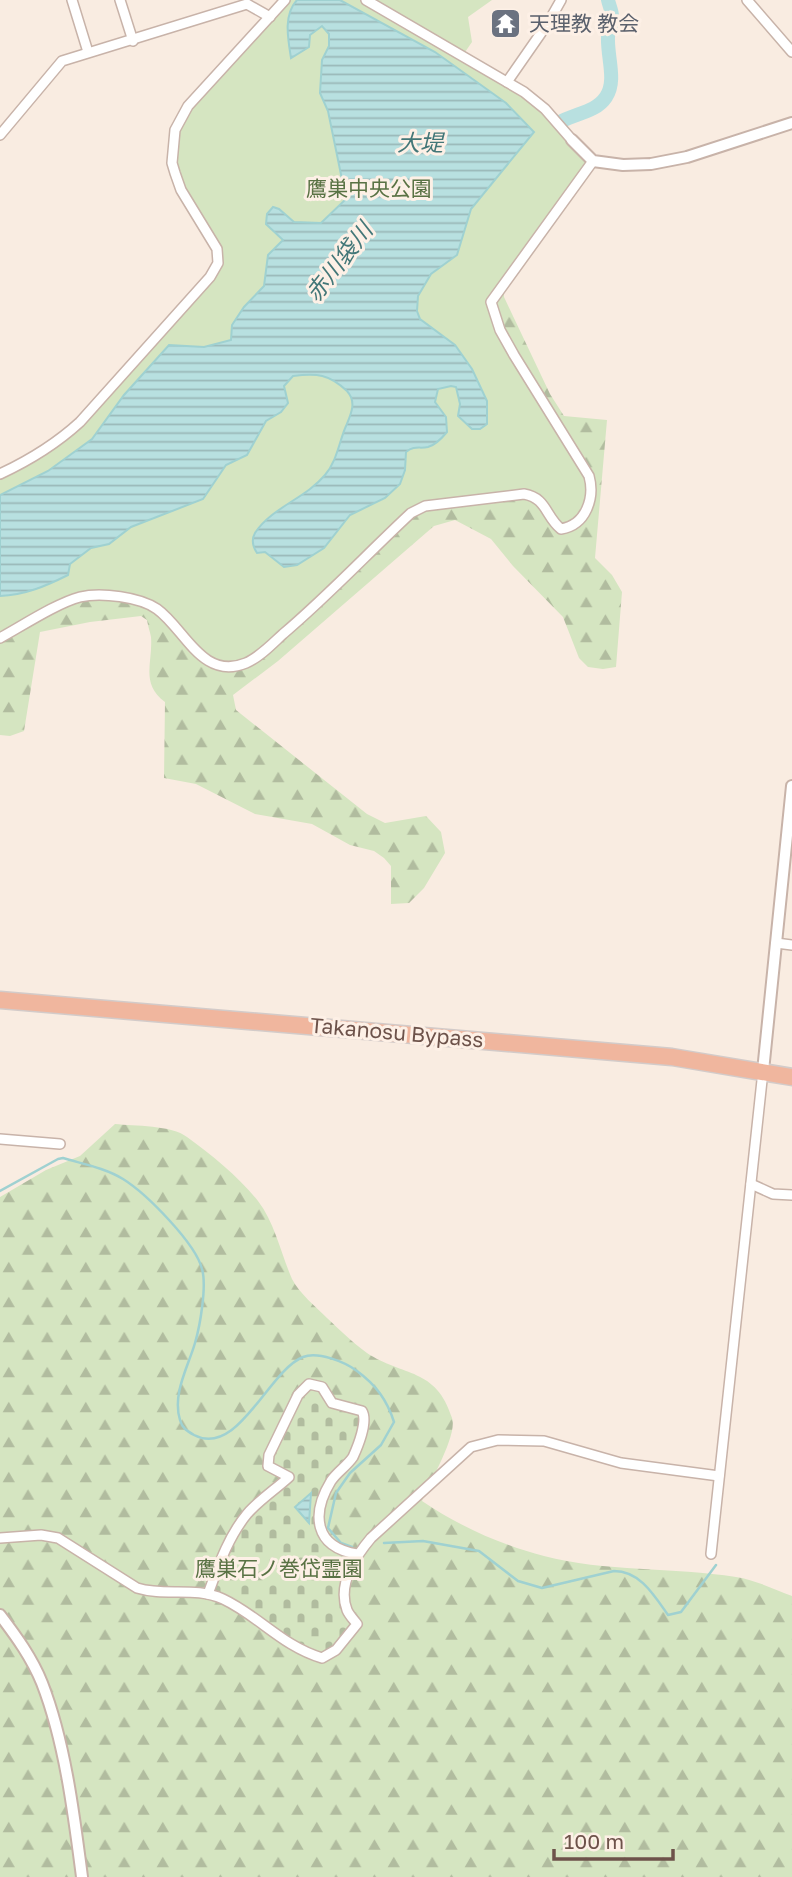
<svg xmlns="http://www.w3.org/2000/svg" width="792" height="1877" font-family="'Golos Text','Noto Sans JP',sans-serif">
	<defs>
		<pattern id="forest-firs" width="22" height="20" patternUnits="userSpaceOnUse" patternTransform="scale(1.75)"><rect width="22" height="20" fill="#d5e5c1"/><path d="M5 1l3.5 6h-7zM16 11l3.5 6h-7z" fill="#b1bc9f"/></pattern>
		<pattern id="cemetery-stones" width="16" height="16" patternUnits="userSpaceOnUse" patternTransform="scale(1.75)"><rect width="16" height="16" fill="#d5e5c1"/><path d="M2 7V4a2 2 0 0 1 4 0v3zM10 15v-3a2 2 0 0 1 4 0v3z" fill="#b1bc9f"/></pattern>
		<pattern id="water-rules" width="6" height="5" patternUnits="userSpaceOnUse" patternTransform="scale(1.75)"><rect width="6" height="5" fill="#b8e0e0"/><path d="M0 2.5h6" fill="none" stroke="#9ab8b8"/></pattern>
	</defs>
	<rect width="100%" height="100%" fill="#f9ece1"/>
	<!-- green -->
	<path fill="#d5e5c1" d="M285,0h207l-24,17 4,25 -9,13 61,37 69,69 -102,141 98,174 -1,30 -18,21 -145,-21 -182,158 -34,-2 -63,-61 -146,37v-164l63,-36 147,-161 7,-28 -45,-86 9,-48z"/>
	<!-- forest -->
	<g fill="url(#forest-firs)">
		<path d="M504,283v14l46,97 14,22 43,4 -12,138 17,17 10,17 -6,75 -13,2 -15,-2 -9,-9 -16,-41 -50,-51 -22,-27 -36,-19 -21,6 -156,135 -45,34 3,15 131,104 18,9 41,-7 15,16 4,21 -21,35 -15,15 -18,1v-38l-7,-8 -10,-7 -24,-6 -38,-21 -57,-10 -59,-30 -32,-6 1,-76c-25,-19 -12,-39 -14,-65 -1,-5 -3,-11 -4,-17l-6,-4 -51,6 -50,10 -16,99 -14,5 -10,-1v-97l82,-41 64,4 63,61 34,2 182,-158 110,-10 26,32 20,-7 11,-34 -78,-132 -23,-53z"/>
		<path d="M115,1124c19,2 57,1 72,13 25,18 52,40 71,64 17,22 23,53 34,78 7,14 24,28 35,39 13,12 26,25 40,35 36,24 69,14 85,65 6,17 -23,65 -30,83 37,25 79,44 122,55 60,16 130,11 192,21 19,3 38,12 56,19v281h-792v-680l46,-27 34,-14z"/>
	</g>
	<!-- cemetery -->
	<path fill="url(#cemetery-stones)" d="M314,1383l14,16 37,15 -13,43 -29,40v38l34,19 -12,41 12,29 -35,34 -85,-51 -29,-13 28,-65 53,-52 -21,-11 30,-71z"/>
	<!-- water -->
	<g fill="url(#water-rules)" stroke="#9fd1d1" stroke-width="2">
		<path d="M297,0h43l95,52 71,51 28,29 -63,77 -14,46 -26,19 -13,22 -1,15 3,8 35,26 17,24 15,32v23l-7,5h-8l-14,-13 2,-12 -4,-17 -5,-1 -13,3 -3,13 11,15 1,15c-5,6 -11,13 -19,15 -9,2 -13,-2 -22,5l-1,18 -5,14 -15,14 -35,17 -26,33 -27,17 -13,2 -19,-15 -8,1c-4,-6 -6,-13 -2,-20 16,-25 51,-35 70,-58 12,-14 14,-33 21,-49 5,-12 11,-24 1,-35 -18,-17 -30,-18 -54,-15l-9,10 4,17 -7,9 -15,9 -19,34 -21,10 -23,34 -72,28 -22,17 -18,4 -21,16 -2,11c-22,11 -43,20 -68,21v-101l48,-24 44,-32 32,-44 45,-50 35,2 27,-7 1,-15 12,-18 20,-21 4,-31 15,-15 -17,-16 1,-10 6,-7 6,2 15,13 27,1 25,-24 -18,-88 -8,-18 2,-33 7,-14v-12l-7,-8 -12,9 -1,12 -18,11c-3,-19 -8,-43 6,-58z"/>
		<path d="M311,1493l-2,30 -14,-16z"/>
	</g>
	<g fill="none" stroke-linecap="round" stroke-linejoin="round">
		<!-- stream -->
		<g stroke="#9fd1d1" stroke-width="2.5">
			<path d="M0,1191l58,-32 5,-1c20,6 42,10 60,21 24,15 73,65 79,90 5,17 -2,57 -7,74 -7,24 -23,51 -15,77 2,8 7,11 14,15 44,23 74,-64 109,-78 15,-6 42,5 54,14 19,14 30,29 37,51l-13,23 -31,28 -14,20 -8,35 13,15 11,4"/>
			<path d="M384,1543l39,-2 56,10 39,30 24,7 72,-17c26,0 40,24 54,44l13,-3 35,-47"/>
		</g>
		<!-- river -->
		<path stroke="#b8e0e0" stroke-width="14" d="M562,121c15,-8 34,-9 44,-24 11,-16 1,-40 2,-60 0,-7 6,-13 4,-21 0,-5 -3,-11 -4,-16"/>
		<defs>
			<g id="minor">
				<path d="M72,0l16,52"/>
				<path d="M120,0l13,41"/>
				<path d="M366,0l158,92 21,17 27,31"/>
				<path d="M747,0l45,52"/>
				<path d="M507,82l41,-59 13,-23"/>
				<path d="M0,135l62,-74 185,-57 23,13"/>
				<path d="M0,474c30,-14 56,-30 80,-52l130,-145 8,-14 -1,-14 -36,-59 -6,-17 -3,-10 3,-33 13,-24 97,-106"/>
				<path d="M0,638c22,-12 57,-35 80,-41 21,-5 60,0 77,12 28,20 45,72 89,54 14,-6 26,-19 37,-29 45,-38 85,-81 128,-121l14,-7 99,-12c23,4 21,22 37,35 25,-4 34,-31 28,-53l-75,-121 -14,-25 -9,-28 102,-141"/>
				<path d="M776,943l16,2"/>
				<path d="M0,1139l60,5"/>
				<path d="M751,1184l22,10 19,1"/>
				<path d="M0,1538l41,-3 17,3 79,50c29,9 57,-2 86,11 36,17 59,47 99,59l14,-8 21,-26c-3,-4 -8,-9 -10,-14 -10,-26 8,-53 24,-72l100,-91 27,-7 46,1 77,22 98,13"/>
				<path d="M711,1554l52,-483"/>
				<path d="M208,1594c10,-27 20,-57 39,-80 12,-14 29,-25 42,-37l-21,-11 1,-11 29,-60 11,-11 13,3 10,16 30,8c6,10 -4,35 -9,46 -6,9 -16,15 -22,24 -20,33 -17,66 26,73"/>
			</g>
			<g id="tertiary">
				<path d="M572,140l21,21 30,4 28,-1 36,-7 105,-34"/>
				<path d="M763,1071l29,-285"/>
				<path d="M0,1615c16,21 32,43 42,68 23,59 32,132 40,194"/>
			</g>
			<path id="trunk" d="M0,1000l672,57 120,20"/>
		</defs>
		<!-- minor casing -->
		<use href="#minor" stroke="#c8b3a9" stroke-width="12"/>
		<!-- tertiary casing -->
		<use href="#tertiary" stroke="#c8b3a9" stroke-width="14"/>
		<!-- trunk casing -->
		<use href="#trunk" stroke="#d3cbc9" stroke-width="19"/>
		<!-- minor -->
		<use href="#minor" stroke="#fff" stroke-width="9"/>
		<!-- tertiary -->
		<use href="#tertiary" stroke="#fff" stroke-width="10"/>
		<!-- trunk -->
		<use href="#trunk" stroke="#f0b69e" stroke-width="16"/>
	</g>
	<!-- icons -->
	<defs>
		<symbol id="temple-square" viewBox="-11 -11 22 22"><rect x="-9" y="-9" width="18" height="18" rx="4" fill="#6b7280" stroke="#fdf0e6"/><path d="M0-6L5-2H3V0L6.5 2.5H4V6H1.5V3h-3V6H-4V2.5H-6.5L-3 0V-2H-5Z" fill="#fff"/></symbol>
	</defs>
	<g fill-rule="evenodd">
		<use href="#temple-square" x="488" y="6" width="35" height="35"/>
	</g>
	<g text-anchor="middle" stroke-width="6" stroke-linejoin="round" paint-order="stroke">
		<!-- worship labels -->
		<g font-size="21" fill="#5b616d" stroke="#fdf0e6" text-anchor="start">
			<text x="529" y="31">天理教 教会</text>
		</g>
		<!-- park labels -->
		<g font-size="21" fill="#597244" stroke="#fdf0e6">
			<text x="369" y="196">鷹巣中央公園</text>
			<text x="279" y="1576">鷹巣石ノ巻岱霊園</text>
		</g>
		<!-- street labels -->
		<g font-size="21" fill="#6d524a" stroke="#fdf0e6">
			<text transform="translate(397 1033) rotate(5)" y="7">Takanosu Bypass</text>
		</g>
		<!-- water labels -->
		<g font-size="23" font-style="italic" fill="#437778" stroke="#fdf0e6">
			<text x="420" y="151">大堤</text>
			<text transform="translate(339 262) rotate(-52)" y="8">赤川袋川</text>
		</g>
	</g>
	<!-- scale -->
	<path d="M554 1849v10h119v-10" fill="none" stroke="#6d524a" stroke-width="3.5"/>
	<text x="564" y="1849" font-size="21" fill="#6d524a" stroke="#fdf0e6" stroke-width="5" paint-order="stroke">100 m</text>
</svg>
